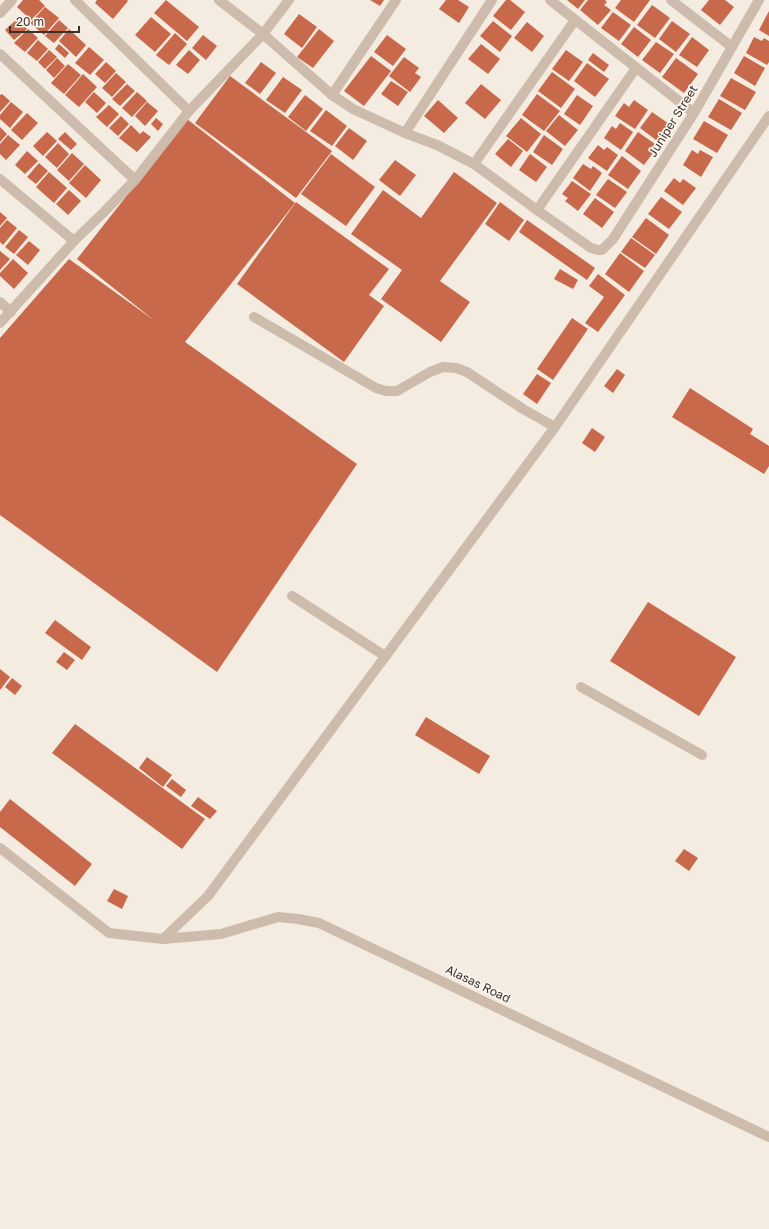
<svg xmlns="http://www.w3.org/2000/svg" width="769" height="1229" font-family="'Golos Text',sans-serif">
	<rect width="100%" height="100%" fill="#f4ebe1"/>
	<!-- building -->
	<g fill="#c8694b">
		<path d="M23,0h16l6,6 -14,14 -14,-13z"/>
		<path d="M97,0h30l1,1 -15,18 -18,-16z"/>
		<path d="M166,0l33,27 -12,14 -33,-28z"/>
		<path d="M370,0h14l-4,6z"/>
		<path d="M446,0h12l11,7 -10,16 -20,-14z"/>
		<path d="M506,0h4l15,12 -14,18 -18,-14z"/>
		<path d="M567,0h18l-7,9z"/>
		<path d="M588,0h17l2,2 -3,3 7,5 -13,15 -18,-15z"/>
		<path d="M621,0h29l-16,22 -19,-14z"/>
		<path d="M709,0h16l9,7 -14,18 -19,-15z"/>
		<path d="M652,5l18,13 -15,20 -18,-13z"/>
		<path d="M45,7l14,11 -15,17 -14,-12z"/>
		<path d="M769,11v25l-10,-6z"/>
		<path d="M613,12l18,13 -12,16 -18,-13z"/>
		<path d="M299,14l18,13 -15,21 -18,-14z"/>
		<path d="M151,17l20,17 -16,18 -20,-17z"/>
		<path d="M17,19l10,10 -13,11 -9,-10z"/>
		<path d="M59,20l9,8 -14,15 -9,-7z"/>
		<path d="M493,21l19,15 -12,16 -20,-16z"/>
		<path d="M672,21l18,13 -14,18 -17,-13z"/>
		<path d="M527,22l17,14 -12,16 -18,-14z"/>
		<path d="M634,27l17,13 -13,17 -17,-13z"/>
		<path d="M28,29l10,9 -13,14 -11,-9z"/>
		<path d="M69,29l17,16 -10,12 -17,-16z"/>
		<path d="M319,29l15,12 -21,27 -16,-11z"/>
		<path d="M175,33l12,11 -18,21 -13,-10z"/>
		<path d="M203,35l14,11 -11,14 -14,-12z"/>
		<path d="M387,35l19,14 -13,17 -19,-14z"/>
		<path d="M692,37l17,13 -12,17 -18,-12z"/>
		<path d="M754,37l8,4 2,-3 5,3v21l-2,3 -21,-12z"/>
		<path d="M38,40l10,9 -11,12 -10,-8z"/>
		<path d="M656,42l18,12 -14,19 -18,-13z"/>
		<path d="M59,44l10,9 -4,5 -10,-9z"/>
		<path d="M481,44l19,15 -12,15 -20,-15z"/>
		<path d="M89,47l15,13 -14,15 -15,-12z"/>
		<path d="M49,50l8,7 -12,12 -7,-7z"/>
		<path d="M189,50l11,10 -12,14 -12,-9z"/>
		<path d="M566,50l17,12 -14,19 -17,-12z"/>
		<path d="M593,53l16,12 -5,7 -16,-12z"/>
		<path d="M371,56l20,15 -27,35 -20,-15z"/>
		<path d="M744,56l21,12 -10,18 -21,-13z"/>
		<path d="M404,57l15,11 -4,5 6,4 -11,15 -21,-16z"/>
		<path d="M57,58l8,8 -11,12 -8,-8z"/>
		<path d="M676,58l22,16 -14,19 -22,-16z"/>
		<path d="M106,62l10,9 -11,12 -10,-9z"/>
		<path d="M261,62l15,11 -16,21 -15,-11z"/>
		<path d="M587,63l22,16 -14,18 -21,-16z"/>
		<path d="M68,64l13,11 -17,19 -13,-11z"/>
		<path d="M552,72l23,17 -14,19 -23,-17z"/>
		<path d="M116,73l10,9 -14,15 -10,-9z"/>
		<path d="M83,74l14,13 -18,20 -14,-12z"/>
		<path d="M230,76l102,75 -36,47 -101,-75z"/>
		<path d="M283,77l19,13 -17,23 -19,-13z"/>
		<path d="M731,78l25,14 -11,18 -25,-14z"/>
		<path d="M391,81l17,11 -10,14 -17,-12z"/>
		<path d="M127,84l8,7 -15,15 -8,-7z"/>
		<path d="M481,84l20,16 -16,19 -20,-16z"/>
		<path d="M94,92l12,11 -9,10 -12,-11z"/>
		<path d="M137,92l10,9 -15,16 -10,-9z"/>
		<path d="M2,94l8,7 -10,11v-17z"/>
		<path d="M537,94l23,17 -16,20 -22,-16z"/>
		<path d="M305,95l18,14 -17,22 -18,-14z"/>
		<path d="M577,95l16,11 -13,19 -16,-11z"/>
		<path d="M719,99l23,14 -11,17 -23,-13z"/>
		<path d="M438,100l20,18 -14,15 -20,-17z"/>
		<path d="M634,100l14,10 -13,19 -20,-13 9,-13 5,4z"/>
		<path d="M11,102l12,10 -13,16 -10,-9v-4z"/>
		<path d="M147,102l11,9 -13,15 -10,-10z"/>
		<path d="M109,105l10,9 -12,13 -11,-10z"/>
		<path d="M326,110l21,16 -15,20 -22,-15z"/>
		<path d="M652,112l20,14 -12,17 -20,-15z"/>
		<path d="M27,113l11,10 -16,17 -11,-10z"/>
		<path d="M559,115l19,15 -13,16 -19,-15z"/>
		<path d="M121,116l8,8 -11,12 -9,-8z"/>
		<path d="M156,118l7,6 -5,7 -7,-7z"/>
		<path d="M521,118l20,16 -14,18 -21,-16z"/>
		<path d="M187,119l108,84 -110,139 172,122 -140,208 -217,-157v-177l69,-79 86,62 -78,-62z"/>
		<path d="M704,121l24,14 -11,18 -24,-14z"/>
		<path d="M620,123l13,9 -12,18 -17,-12 8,-12 4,3z"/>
		<path d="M131,125l9,9 3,-3 8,6 -14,15 -18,-14z"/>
		<path d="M0,127l7,7 -7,8z"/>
		<path d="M349,128l18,13 -14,19 -18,-14z"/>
		<path d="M47,132l10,9 -14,15 -10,-10z"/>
		<path d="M65,132l12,12 -6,6 -13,-11z"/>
		<path d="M638,132l20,14 -14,19 -19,-14z"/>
		<path d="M8,135l12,10 -14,15 -6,-6v-10z"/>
		<path d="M544,135l19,14 -11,16 -19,-13z"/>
		<path d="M508,139l15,12 -12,16 -16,-13z"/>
		<path d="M58,143l11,11 -12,14 -12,-11z"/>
		<path d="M598,145l6,5 3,-3 11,8 -11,16 -19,-13z"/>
		<path d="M692,150l6,4 2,-4 13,7 -12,20 -18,-12z"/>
		<path d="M27,151l11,10 -13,13 -10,-9z"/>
		<path d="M72,153l12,11 -15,17 -12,-11z"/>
		<path d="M331,154l44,33 -29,39 -45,-32z"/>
		<path d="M530,154l17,13 -11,15 -17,-12z"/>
		<path d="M622,156l19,15 -13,18 -20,-14z"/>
		<path d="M395,160l21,15 -16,21 -21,-16z"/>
		<path d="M39,163l9,8 -12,13 -9,-7z"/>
		<path d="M583,164l8,5 2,-3 9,7 -12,18 -17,-13z"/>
		<path d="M85,165l16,15 -15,18 -17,-15z"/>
		<path d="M49,172l18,16 -13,15 -18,-16z"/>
		<path d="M454,172l43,31 -57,78 30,21 -29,40 -60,-43 21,-29 -51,-36 32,-44 38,28z"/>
		<path d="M674,178l6,5 3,-4 13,9 -13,17 -19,-14z"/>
		<path d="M608,179l19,13 -12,16 -19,-13z"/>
		<path d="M572,181l19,13 -13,17 -13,-10 3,-3 -6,-4z"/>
		<path d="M69,190l12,11 -13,14 -12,-11z"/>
		<path d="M661,197l21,15 -13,17 -21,-15z"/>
		<path d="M595,198l19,14 -12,16 -19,-14z"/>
		<path d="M296,202l93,67 -20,26 15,11 -40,56 -107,-78z"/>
		<path d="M500,202l24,18 -15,21 -24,-17z"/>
		<path d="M0,212l7,6 -7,8z"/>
		<path d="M646,218l23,17 -13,19 -24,-17z"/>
		<path d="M7,220l10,8 -14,17 -3,-3v-14z"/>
		<path d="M527,220l68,48 -8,12 -68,-48z"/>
		<path d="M19,230l9,7 -14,17 -9,-7z"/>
		<path d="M631,238l24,17 -10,13 -24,-16z"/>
		<path d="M29,241l11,9 -12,15 -12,-10z"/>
		<path d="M0,251l10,8 -10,11z"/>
		<path d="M620,253l24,18 -15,21 -24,-18z"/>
		<path d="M13,259l15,14 -14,16 -14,-13v-3z"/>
		<path d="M560,269l18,11 -5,9 -19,-10z"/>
		<path d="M598,274l27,21 -27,37 -13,-9 19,-26 -15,-11z"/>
		<path d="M572,318l16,11 -35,51 -16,-11z"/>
		<path d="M617,369l8,6 -12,18 -9,-7z"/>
		<path d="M537,374l14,9 -14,21 -14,-10z"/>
		<path d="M690,388l63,41 -3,5 19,12v20l-5,8 -92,-57z"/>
		<path d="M592,428l13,9 -10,15 -13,-9z"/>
		<path d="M648,602l88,55 -37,59 -89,-55z"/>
		<path d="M55,620l36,27 -9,13 -37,-27z"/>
		<path d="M64,652l11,8 -8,10 -11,-8z"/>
		<path d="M0,669l10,8 -10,13z"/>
		<path d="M12,678l10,8 -7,9 -10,-8z"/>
		<path d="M426,717l64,39 -11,18 -64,-39z"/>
		<path d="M75,724l130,95 -23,30 -130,-96z"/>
		<path d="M147,757l25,18 -9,12 -24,-19z"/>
		<path d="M172,779l14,11 -5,7 -15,-11z"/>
		<path d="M198,797l19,14 -7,8 -19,-13z"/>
		<path d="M10,799l82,65 -17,22 -75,-59v-15z"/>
		<path d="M684,849l14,9 -9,13 -14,-10z"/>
		<path d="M114,889l14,7 -6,13 -15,-8z"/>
	</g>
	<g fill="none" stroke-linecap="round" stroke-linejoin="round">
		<!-- service -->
		<g stroke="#cdbbac" stroke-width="10">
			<path d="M254,317l122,71 10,3h11l33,-19 13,-5 13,1 11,4 56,37 32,18"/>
			<path d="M292,596l93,60"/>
			<path d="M581,687l121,68"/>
		</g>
		<!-- minor -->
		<g stroke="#cdbbac" stroke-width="10">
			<path d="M75,0l114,111"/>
			<path d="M219,0l44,34 69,61 21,14 52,24 32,12 37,19 63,46 54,38 7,2h4l11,-11 81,-126 65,-113"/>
			<path d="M550,0l144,113"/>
			<path d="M671,0l61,47"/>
			<path d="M0,13l12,-13"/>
			<path d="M0,54l135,126"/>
			<path d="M332,95l64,-95"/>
			<path d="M405,133l87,-133"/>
			<path d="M474,164l101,-144"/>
			<path d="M0,179l74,62"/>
			<path d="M537,210l99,-142"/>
			<path d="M0,302l11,10"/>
			<path d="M0,323l74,-82 30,-29 31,-32 54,-69 74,-77 26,-34"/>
		</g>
		<!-- tertiary -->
		<g stroke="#cdbbac" stroke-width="10">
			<path d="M0,848l109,85 54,6 45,-43 347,-469 214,-311"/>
			<path d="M163,939l58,-5 57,-17 20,2 21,4 450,214"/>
		</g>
	</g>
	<g text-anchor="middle" stroke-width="3.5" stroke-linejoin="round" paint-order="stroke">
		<!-- street labels -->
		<g font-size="12" fill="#3b302b" stroke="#fbf5ee">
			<text transform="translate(673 121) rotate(-58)" y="4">Juniper Street</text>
			<text transform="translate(478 984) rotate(26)" y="4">Alasas Road</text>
		</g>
	</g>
	<!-- scale -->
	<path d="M10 26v6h69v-6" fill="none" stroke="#3b302b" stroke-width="2"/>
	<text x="16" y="26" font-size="12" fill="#3b302b" stroke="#fbf5ee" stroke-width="3" paint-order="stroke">20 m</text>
</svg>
